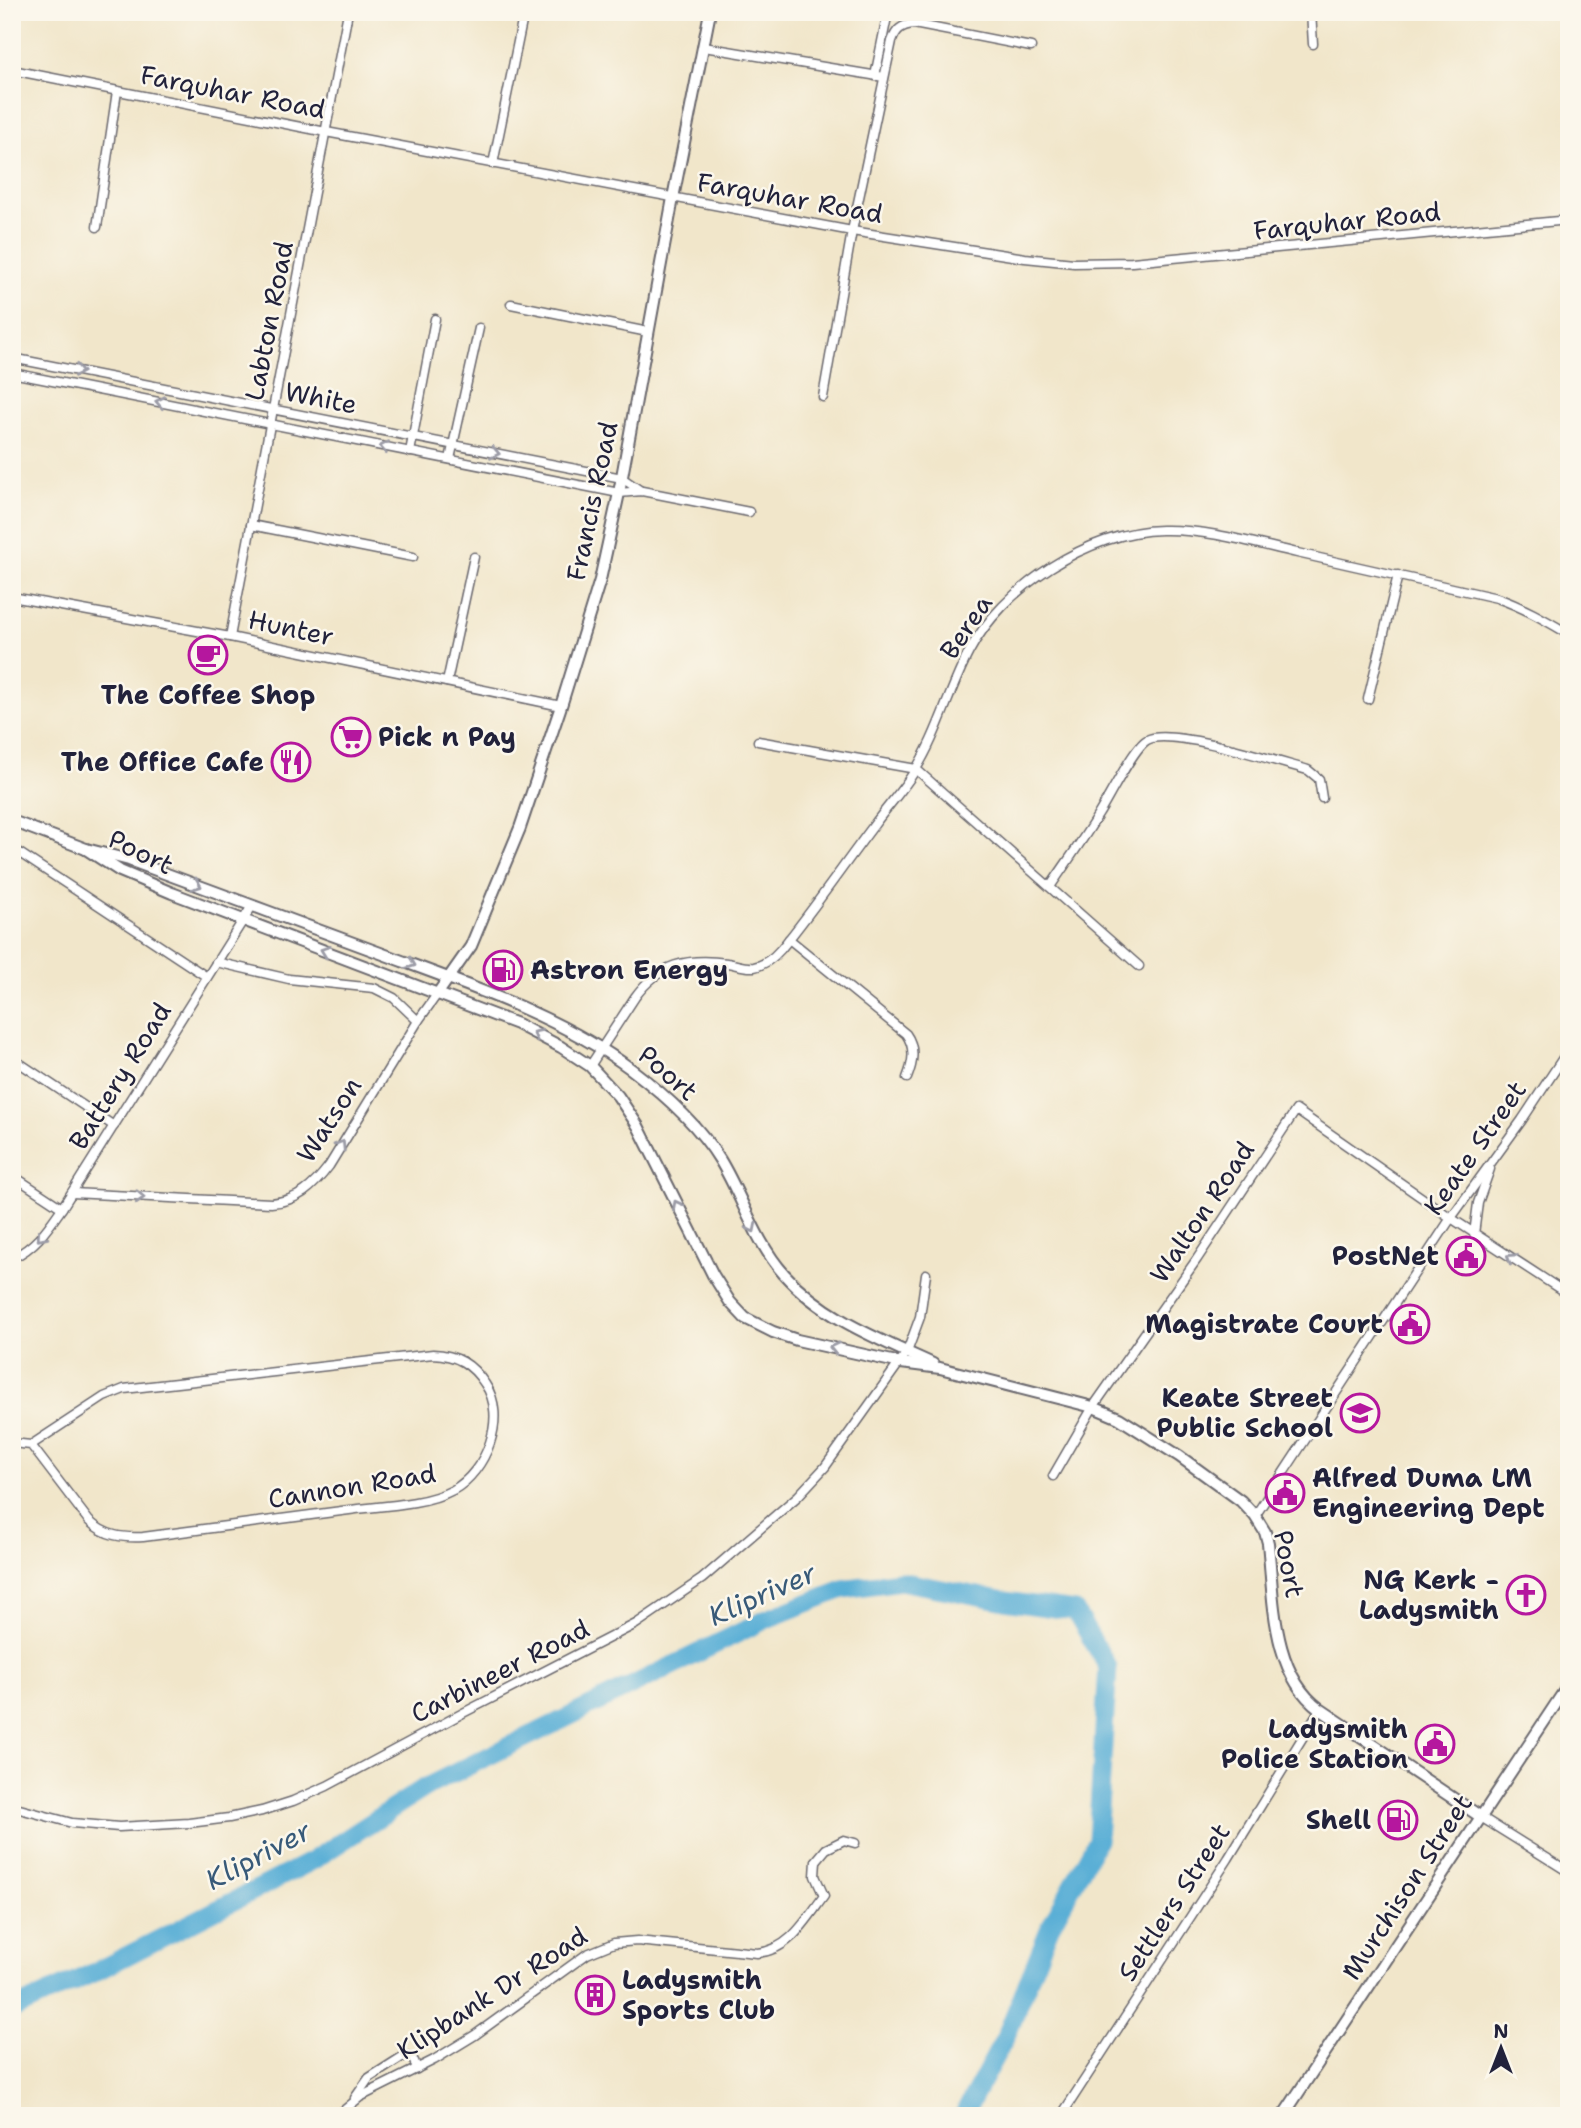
<svg xmlns="http://www.w3.org/2000/svg" width="1581" height="2128" font-family="'Shantell Sans',sans-serif">
	<rect width="100%" height="100%" fill="#fbf7ec"/>
	<filter id="ink" filterUnits="userSpaceOnUse"><feTurbulence type="fractalNoise" baseFrequency=".0143" numOctaves="2"/><feDisplacementMap in="SourceGraphic" scale="14" xChannelSelector="R" yChannelSelector="G"/><feConvolveMatrix kernelMatrix="1 2 1 2 8 2 1 2 1" color-interpolation-filters="sRGB"/></filter>
	<filter id="wash" filterUnits="userSpaceOnUse"><feTurbulence type="fractalNoise" baseFrequency=".00686" numOctaves="4" result="noise"/><feDisplacementMap in="SourceGraphic" scale="28" xChannelSelector="R" yChannelSelector="G"/><feGaussianBlur stdDeviation="1.57" result="paint"/><feColorMatrix in="noise" values="0 0 0 0 0 0 0 0 0 0 0 0 0 0 0 0 0 1.4 0 .05"/><feComposite in="paint" operator="in"/></filter>
	<g filter="url(#wash)">
		<rect width="100%" height="100%" fill="#f1e6ca"/>
		<g fill="none" stroke-linecap="round" stroke-linejoin="round">
			<!-- river -->
			<path stroke="#5aafd6" stroke-width="19" d="M12,2010l83,-38 217,-111 112,-73 345,-170 74,-29 57,-8 105,20 70,10 33,56 -11,173 -47,87 -44,109 -43,80"/>
		</g>
	</g>
	<g filter="url(#ink)">
		<g fill="none" stroke-linecap="round" stroke-linejoin="round">
			<defs>
				<g id="minor">
					<path d="M1311,12l2,32"/>
					<path d="M704,47l180,30"/>
					<path d="M12,70l314,62 526,99 173,27 49,5 58,-1 437,-42"/>
					<path d="M875,76l13,-64"/>
					<path d="M493,164l31,-152"/>
					<path d="M97,227l20,-136"/>
					<path d="M511,304l137,28"/>
					<path d="M12,358l610,120 19,13"/>
					<path d="M12,373l607,120 23,-2 107,21"/>
					<path d="M823,397l29,-166 40,-190c4,-11 9,-16 22,-17l117,23"/>
					<path d="M410,452l25,-133"/>
					<path d="M450,459l29,-131"/>
					<path d="M251,525l162,32"/>
					<path d="M12,597l218,40 331,69"/>
					<path d="M230,637l118,-625"/>
					<path d="M447,682l27,-125"/>
					<path d="M1368,699l30,-124"/>
					<path d="M758,741l158,28 223,197"/>
					<path d="M12,848l195,129"/>
					<path d="M1050,887c16,-24 33,-47 48,-72 10,-15 35,-67 49,-75 23,-13 132,22 161,30l11,9 3,19"/>
					<path d="M789,939l117,95c10,14 7,29 1,44"/>
					<path d="M216,962l73,17 85,9 20,10 24,23"/>
					<path d="M12,1058l102,68"/>
					<path d="M590,1066l45,-69c24,-33 52,-40 92,-34 8,1 18,5 27,4 11,-2 20,-10 27,-18 33,-40 62,-83 93,-124 13,-18 28,-34 40,-53 23,-35 35,-82 55,-120 33,-64 120,-121 193,-122 45,-1 91,13 135,23 67,15 133,30 200,45 26,9 48,22 72,36"/>
					<path d="M12,1175l50,33"/>
					<path d="M72,1193l199,10c27,-2 42,-16 58,-37l89,-145 20,-28"/>
					<path d="M1474,1234l4,-31 12,-34"/>
					<path d="M12,1258c24,-11 36,-30 50,-50l190,-302"/>
					<path d="M12,1443l19,2 73,-48 20,-8 309,-35c24,1 39,10 52,30 23,33 1,88 -32,106 -28,15 -73,16 -104,20 -69,9 -137,18 -206,27 -21,1 -38,-1 -54,-16l-58,-76"/>
					<path d="M1053,1476l40,-69 104,-148 99,-149 155,108 118,77"/>
					<path d="M1255,1516l196,-298 71,-98 47,-71"/>
					<path d="M12,1807l60,16 47,4 70,-4 40,-5 33,-7 31,-10 34,-15 136,-73 173,-89 66,-45 96,-83 27,-29 82,-115 13,-35 6,-43"/>
					<path d="M1481,1817l88,55"/>
					<path d="M355,2098l14,-20 33,-21 6,-1 6,5 3,8"/>
					<path d="M337,2116l23,-19 74,-37 41,-25 112,-81 27,-11 23,-2 120,12c32,-2 49,-33 67,-57l-9,-20 1,-15 10,-12 18,-9 11,3"/>
					<path d="M1061,2116l167,-257 92,-150"/>
				</g>
				<g id="tertiary">
					<path d="M12,821l74,28 43,11c91,34 182,67 273,101 77,28 163,59 229,108 33,25 67,55 89,91 23,38 34,80 64,114 40,45 97,66 149,90"/>
					<path d="M86,849l34,22 52,22 345,131 44,23 29,19 28,30 20,30 75,149 17,27 15,16 28,14 24,8 104,23 39,5 153,39 26,11 60,38 62,45 14,15 10,16 3,11c6,55 3,130 52,166l161,108"/>
					<path d="M438,993l33,-47 49,-118 41,-122 39,-126 19,-87 54,-295 37,-186"/>
					<path d="M1283,2116l286,-432"/>
				</g>
			</defs>
			<!-- minor casing -->
			<use href="#minor" stroke="#6a676d" stroke-width="11"/>
			<!-- tertiary casing -->
			<use href="#tertiary" stroke="#6a676d" stroke-width="14"/>
			<!-- minor -->
			<use href="#minor" stroke="#fff" stroke-width="8"/>
			<!-- tertiary -->
			<use href="#tertiary" stroke="#fff" stroke-width="10"/>
		</g>
		<!-- one-way arrows -->
		<defs><path id="oneway-chevron" d="M-2-3.5L2.5 0L-2 3.5" fill="none" stroke-width="1.6" stroke-linecap="round" stroke-linejoin="round" transform="scale(1.75)"/></defs>
		<g stroke="#9c9ca7">
			<use href="#oneway-chevron" transform="translate(79 371) rotate(11)"/>
			<use href="#oneway-chevron" transform="translate(160 402) rotate(-169)"/>
			<use href="#oneway-chevron" transform="translate(384 447) rotate(-169)"/>
			<use href="#oneway-chevron" transform="translate(495 453) rotate(11)"/>
			<use href="#oneway-chevron" transform="translate(197 885) rotate(21)"/>
			<use href="#oneway-chevron" transform="translate(325 951) rotate(-160)"/>
			<use href="#oneway-chevron" transform="translate(411 964) rotate(21)"/>
			<use href="#oneway-chevron" transform="translate(537 1034) rotate(-153)"/>
			<use href="#oneway-chevron" transform="translate(341 1145) rotate(-58)"/>
			<use href="#oneway-chevron" transform="translate(140 1197) rotate(3)"/>
			<use href="#oneway-chevron" transform="translate(677 1205) rotate(-118)"/>
			<use href="#oneway-chevron" transform="translate(752 1228) rotate(64)"/>
			<use href="#oneway-chevron" transform="translate(41 1237) rotate(131)"/>
			<use href="#oneway-chevron" transform="translate(1511 1258) rotate(-147)"/>
			<use href="#oneway-chevron" transform="translate(834 1348) rotate(-167)"/>
		</g>
	</g>
	<!-- icons -->
	<defs>
		<symbol id="cafe-ring" viewBox="-11 -11 22 22"><circle r="9.5" fill="#fbf7ec" stroke="#b5179e" stroke-width="1.5"/><path d="M-5.5-4.5H6V0H3Q3 3.5 0 3.5H-2.5Q-5.5 3.5-5.5 0ZM3-3.2v2h1.7v-2ZM-6 4.5H4V6H-6Z" fill="#b5179e"/></symbol>
		<symbol id="supermarket-ring" viewBox="-11 -11 22 22"><circle r="9.5" fill="#fbf7ec" stroke="#b5179e" stroke-width="1.5"/><path d="M-6-5.5h2.5l.6 2H6L4.5 2H-2.5L-4.4-4H-6ZM-1.5 3.2a1.3 1.3 0 1 0 .1 0ZM3 3.2a1.3 1.3 0 1 0 .1 0Z" fill="#b5179e"/></symbol>
		<symbol id="restaurant-ring" viewBox="-11 -11 22 22"><circle r="9.5" fill="#fbf7ec" stroke="#b5179e" stroke-width="1.5"/><path d="M-5-6h1v4h1v-4h1v4h1v-4h1v5L-1.5 .5V6h-2V.5L-5-1ZM5-6V6H3V1.5H1.5Q1.5-4 5-6Z" fill="#b5179e"/></symbol>
		<symbol id="fuel-ring" viewBox="-11 -11 22 22"><circle r="9.5" fill="#fbf7ec" stroke="#b5179e" stroke-width="1.5"/><path d="M-5.5-6h7V0h2V4h1.3V-2.5L3-4.5l.8-.8L6-3V5H2.5V1h-1V6h-7ZM-4.2-4.7v3.2H.2V-4.7Z" fill="#b5179e"/></symbol>
		<symbol id="civic-ring" viewBox="-11 -11 22 22"><circle r="9.5" fill="#fbf7ec" stroke="#b5179e" stroke-width="1.5"/><path d="M-.6-6.5H3V-4.5H.6V-3L4-1V1h2V6H-6V1h2V-1L-.6-3ZM-1.2 2.5V6h2.4V2.5Z" fill="#b5179e"/></symbol>
		<symbol id="school-ring" viewBox="-11 -11 22 22"><circle r="9.5" fill="#fbf7ec" stroke="#b5179e" stroke-width="1.5"/><path d="M0-5L7-2L0 1L-7-2ZM-4 1L0 2.5L4 1V4Q0 6-4 4Z" fill="#b5179e"/></symbol>
		<symbol id="church-ring" viewBox="-11 -11 22 22"><circle r="9.5" fill="#fbf7ec" stroke="#b5179e" stroke-width="1.5"/><path d="M-1.2-6h2.4v3.5h3.3v2.4h-3.3V6h-2.4V-.1h-3.3v-2.4h3.3Z" fill="#b5179e"/></symbol>
		<symbol id="building-ring" viewBox="-11 -11 22 22"><circle r="9.5" fill="#fbf7ec" stroke="#b5179e" stroke-width="1.5"/><path d="M-4-6H4V6H1V3H-1V6H-4ZM-2.5-4.3h1.7v1.8h-1.7ZM.8-4.3h1.7v1.8H.8ZM-2.5-1h1.7V.8h-1.7ZM.8-1h1.7V.8H.8Z" fill="#b5179e"/></symbol>
	</defs>
	<g fill-rule="evenodd">
		<use href="#cafe-ring" x="186" y="633" width="44" height="44"/>
		<use href="#supermarket-ring" x="329" y="715" width="44" height="44"/>
		<use href="#restaurant-ring" x="269" y="740" width="44" height="44"/>
		<use href="#fuel-ring" x="481" y="948" width="44" height="44"/>
		<use href="#civic-ring" x="1444" y="1234" width="44" height="44"/>
		<use href="#civic-ring" x="1388" y="1302" width="44" height="44"/>
		<use href="#school-ring" x="1338" y="1391" width="44" height="44"/>
		<use href="#civic-ring" x="1263" y="1471" width="44" height="44"/>
		<use href="#church-ring" x="1504" y="1573" width="44" height="44"/>
		<use href="#civic-ring" x="1413" y="1722" width="44" height="44"/>
		<use href="#fuel-ring" x="1376" y="1798" width="44" height="44"/>
		<use href="#building-ring" x="573" y="1973" width="44" height="44"/>
	</g>
	<g text-anchor="middle" stroke-width="5" stroke-linejoin="round" paint-order="stroke">
		<!-- street labels -->
		<g font-size="26" fill="#22223b" stroke="#fbf7ec">
			<text transform="translate(233 92) rotate(11)" y="9">Farquhar Road</text>
			<text transform="translate(790 198) rotate(10)" y="9">Farquhar Road</text>
			<text transform="translate(1347 221) rotate(-6)" y="9">Farquhar Road</text>
			<text transform="translate(269 321) rotate(-79)" y="9">Labton Road</text>
			<text transform="translate(321 398) rotate(11)" y="9">White</text>
			<text transform="translate(592 501) rotate(-78)" y="9">Francis Road</text>
			<text transform="translate(966 627) rotate(-56)" y="9">Berea</text>
			<text transform="translate(291 628) rotate(12)" y="9">Hunter</text>
			<text transform="translate(141 852) rotate(26)" y="9">Poort</text>
			<text transform="translate(668 1073) rotate(41)" y="9">Poort</text>
			<text transform="translate(120 1076) rotate(-58)" y="9">Battery Road</text>
			<text transform="translate(329 1120) rotate(-57)" y="9">Watson</text>
			<text transform="translate(1475 1148) rotate(-55)" y="9">Keate Street</text>
			<text transform="translate(1202 1212) rotate(-56)" y="9">Walton Road</text>
			<text transform="translate(352 1486) rotate(-9)" y="9">Cannon Road</text>
			<text transform="translate(1289 1564) rotate(79)" y="9">Poort</text>
			<text transform="translate(500 1671) rotate(-27)" y="9">Carbineer Road</text>
			<text transform="translate(1407 1887) rotate(-57)" y="9">Murchison Street</text>
			<text transform="translate(1174 1902) rotate(-57)" y="9">Settlers Street</text>
			<text transform="translate(492 1993) rotate(-33)" y="9">Klipbank Dr Road</text>
		</g>
		<!-- poi labels -->
		<g font-size="26" font-weight="bold" fill="#22223b" stroke="#fbf7ec" text-anchor="end">
			<text x="208" y="704" text-anchor="middle">The Coffee Shop</text>
			<text x="378" y="746" text-anchor="start">Pick n Pay</text>
			<text x="264" y="771">The Office Cafe</text>
			<text x="530" y="979" text-anchor="start">Astron Energy</text>
			<text x="1439" y="1265">PostNet</text>
			<text x="1383" y="1333">Magistrate Court</text>
			<text x="1333" y="1407">Keate Street<tspan x="1333" dy="30">Public School</tspan></text>
			<text x="1312" y="1487" text-anchor="start">Alfred Duma LM<tspan x="1312" dy="30">Engineering Dept</tspan></text>
			<text x="1499" y="1589">NG Kerk -<tspan x="1499" dy="30">Ladysmith</tspan></text>
			<text x="1408" y="1738">Ladysmith<tspan x="1408" dy="30">Police Station</tspan></text>
			<text x="1371" y="1829">Shell</text>
			<text x="622" y="1989" text-anchor="start">Ladysmith<tspan x="622" dy="30">Sports Club</tspan></text>
		</g>
		<!-- water labels -->
		<g font-size="28" font-style="italic" fill="#385a79" stroke="#fbf7ec">
			<text transform="translate(762 1594) rotate(-24)" y="10">Klipriver</text>
			<text transform="translate(258 1855) rotate(-28)" y="10">Klipriver</text>
		</g>
	</g>
	<!-- margin -->
	<rect width="1581" height="2128" fill="none" stroke="#fbf7ec" stroke-width="42"/>
	<!-- north arrow -->
	<g transform="translate(1501 2048)" stroke="#fbf7ec" stroke-width="5" paint-order="stroke">
	<path d="M0-5L12 26L0 18L-12 26Z" fill="#22223b"/>
	<text y="-10" font-size="19" font-weight="bold" text-anchor="middle" fill="#22223b">N</text>
	</g>
</svg>
